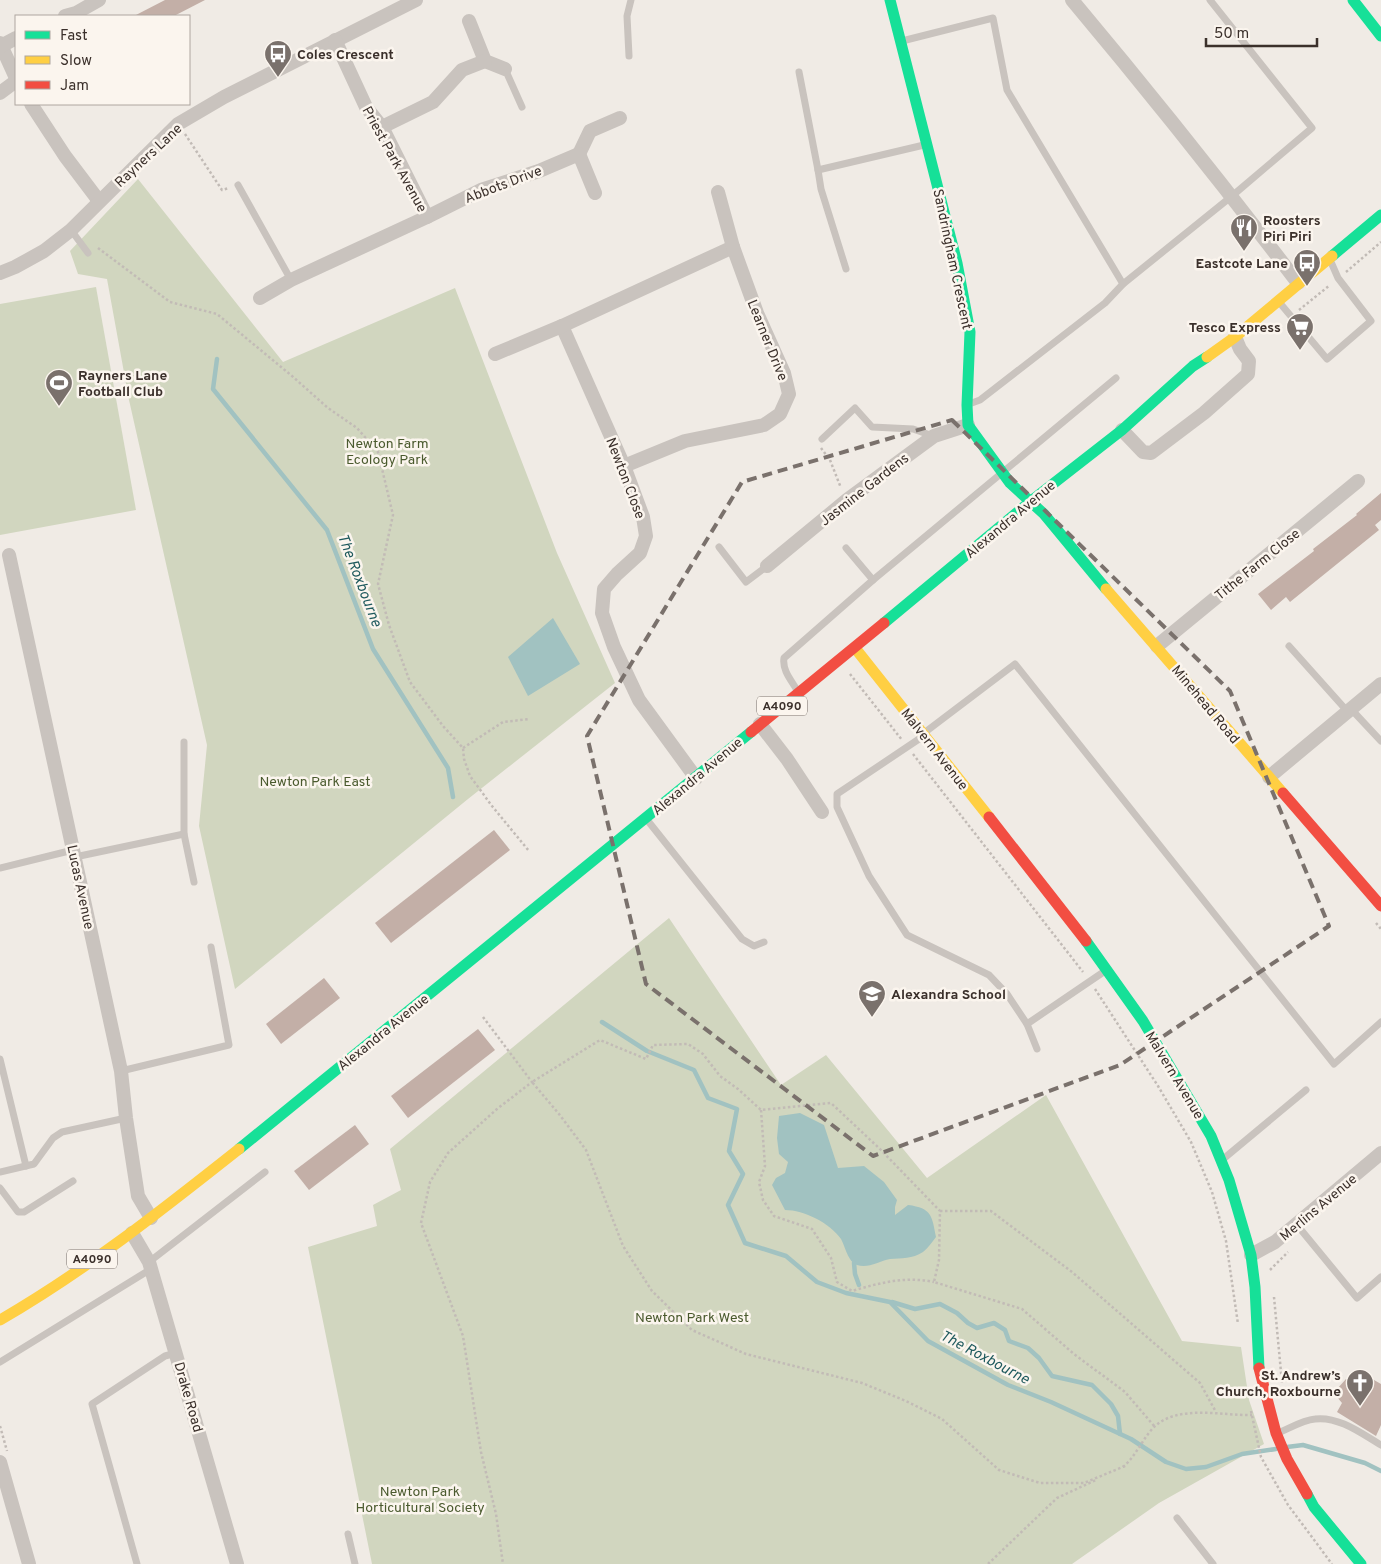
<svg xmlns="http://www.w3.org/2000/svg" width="1381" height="1564" font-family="Overpass,sans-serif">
	<rect width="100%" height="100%" fill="#f0ebe5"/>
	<!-- green -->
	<g fill="#d1d6bf">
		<path d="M138,179l145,183 172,-74 102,265 58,130 -147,116 -233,190 -36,-163 8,-81 -78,-345 -22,-121 -29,-5 -8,-23z"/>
		<path d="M96,287l40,223 -136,25v-231z"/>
		<path d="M669,918l112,167 45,-30 101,123 119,-83 136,246 59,6 8,53 15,44 -105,59 -87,61h-700l-64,-317 69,-21 -4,-21 28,-15 -11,-41z"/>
	</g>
	<!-- water -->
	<g fill="#a1c2c1">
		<path d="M553,618l27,46 -52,32 -20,-39z"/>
		<path d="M800,1113l24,12 14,43 26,-2 20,16 13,18 -2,7v8l13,-10c24,3 24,11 28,32 -4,5 -8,11 -13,15 -11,7 -21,6 -33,7 -11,2 -22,10 -33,6 -9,-3 -12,-19 -16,-26 -11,-16 -37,-29 -56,-29l-13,-25 4,-7 9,-5 3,-11 -9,-8 -2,-16 2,-22z"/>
	</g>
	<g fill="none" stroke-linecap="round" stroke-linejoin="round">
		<!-- stream -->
		<g stroke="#a1c2c1" stroke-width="4.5">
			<path d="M217,359l-4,30 114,141 46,119 75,119 5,29"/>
			<path d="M602,1022l45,29 47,19 14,28 29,11 -8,42 14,23 -15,31 17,38 41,13 31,26 29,11 44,9 38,39 80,44 43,17 80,37 35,23 20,7 20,-2 36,-13 34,-5"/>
			<path d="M854,1263l1,11 4,11"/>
			<path d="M892,1302l23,7 25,-5 17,9 11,10 9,5 17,-5 11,7 4,11 19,7 11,10 13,18 40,9 19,19 7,12 2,18"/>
			<path d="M1287,1447l16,-2 62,18 16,8"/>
		</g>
	</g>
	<!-- building -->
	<g fill="#c3afa7">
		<path d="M165,0h40l-31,16h-40z"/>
		<path d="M1381,493v27l-6,5 4,5 -89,72 -4,-5 -15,13 -13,-16 56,-43 -1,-2 44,-34 -1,-1z"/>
		<path d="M494,830l16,20 -119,93 -16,-20z"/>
		<path d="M324,978l16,20 -59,46 -15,-20z"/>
		<path d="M478,1029l17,21 -87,68 -17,-22z"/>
		<path d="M355,1125l14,19 -60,46 -15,-19z"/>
		<path d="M1360,1372l21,12v41l-5,11 -39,-24 5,-9 -5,-6v-8l9,-10 8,3z"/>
	</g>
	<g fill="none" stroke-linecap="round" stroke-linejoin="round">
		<!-- path -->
		<g stroke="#c2bbb6" stroke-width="2.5" stroke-dasharray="2.5 2.5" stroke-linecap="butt">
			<path d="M185,134l37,56 7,-2"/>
			<path d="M98,248l72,54 47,12 75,62 36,32 29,20 21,24 15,63 -15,69 11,41 21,57 33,44 20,22 1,11 6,17 22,30 37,45"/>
			<path d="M1346,272l35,-30"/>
			<path d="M1299,310l31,-25"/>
			<path d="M821,448l9,12 11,28"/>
			<path d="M850,674l52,66"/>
			<path d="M463,748l40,-26 27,-3"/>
			<path d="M913,754l170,218"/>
			<path d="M1376,923l5,6"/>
			<path d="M1095,989l63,97 33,56 21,50 14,49 12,83"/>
			<path d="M483,1017l49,65 -35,27 -49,44 -18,29 -9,41 42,113 18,116 15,62 7,50"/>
			<path d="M761,1110l4,56 -6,16 4,18 11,16 38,13 19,29 6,24 15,9c27,-8 53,-15 82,-9"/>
			<path d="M940,1211h51l81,61 128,111 16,29"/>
			<path d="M1270,1270l18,-18"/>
			<path d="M1274,1297l8,86"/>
			<path d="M1251,1411l10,46 27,48 44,59"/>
			<path d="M0,1426l7,25"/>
			<path d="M1125,1466l-41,17h-44l-41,-13 -57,-51 -36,-18 -44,-18 -116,-29 -54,-24 -40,-39 -29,-45 -37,-96 -27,-36 -27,-32 68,-42 46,19 7,-14 35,-1 15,10 17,22 18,13 23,21 70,-7 49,46 60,62 -1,49 -5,22 88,27 52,45 51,38 30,35"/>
			<path d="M1123,1467c13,-11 20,-29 31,-40 24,-23 69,-11 98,-12"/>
			<path d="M988,1564l69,-66 39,-18"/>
		</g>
		<!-- lane -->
		<g stroke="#c9c3be" stroke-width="7">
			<path d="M902,41l91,-23 14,72 116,194"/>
			<path d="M629,56l-2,-40 4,-16"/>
			<path d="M505,69l17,38"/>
			<path d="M799,72l19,98 106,-25"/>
			<path d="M818,170l3,19 25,80"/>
			<path d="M238,185l53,95"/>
			<path d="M71,230l17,23"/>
			<path d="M1279,302l48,57 44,-38 -33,-43 -7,-16"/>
			<path d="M969,404l11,-4 125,-97 18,-19 109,-88 80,-68 -102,-128"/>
			<path d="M822,439l33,-31 17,19 41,2 20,7"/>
			<path d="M719,547l27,35 21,-16"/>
			<path d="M846,548l27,32"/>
			<path d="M1289,646l59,66"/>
			<path d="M797,690c-6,-10 -15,-20 -13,-32l89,-78 243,-202"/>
			<path d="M1351,709l30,32"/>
			<path d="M924,733l91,-69 319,400 47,-42"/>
			<path d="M922,737l-85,57v13l32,69 38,59 82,40 18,19 20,30 10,25"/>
			<path d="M184,742v92l10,48"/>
			<path d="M648,821l94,118 12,7 10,-4"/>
			<path d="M75,857l109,-23"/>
			<path d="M0,868l73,-18"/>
			<path d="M1027,1024l78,-53"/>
			<path d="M0,1059l26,107"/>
			<path d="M121,1071l108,-26 -18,-98"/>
			<path d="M1222,1160l84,-70"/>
			<path d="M0,1172l34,-8 19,-26 9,-6 64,-14"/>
			<path d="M0,1188l18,24h6l49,-31"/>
			<path d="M1297,1225l60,73 24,-21"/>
			<path d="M149,1262l116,-90"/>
			<path d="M0,1362l151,-93"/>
			<path d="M1278,1433c12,-5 25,-13 37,-14 24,-3 47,15 66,26"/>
			<path d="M1177,1518l36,46"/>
			<path d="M348,1534l7,30"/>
			<path d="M137,1564l-45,-160 73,-48 11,-3"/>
		</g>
		<!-- street -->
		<g stroke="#c9c3be" stroke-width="14">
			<path d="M1072,0c78,93 153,187 226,283"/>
			<path d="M65,16l11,-3 23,-13"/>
			<path d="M469,21l16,40 20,8"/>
			<path d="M0,43l16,35"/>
			<path d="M1,46l15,-8"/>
			<path d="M0,93l16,-12"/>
			<path d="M31,104l34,52 34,45"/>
			<path d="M382,127l51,-25 29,-32 23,-9"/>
			<path d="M579,154l11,-23 30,-13"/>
			<path d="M427,217l54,-27 58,-19 40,-17 16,39"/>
			<path d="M0,273l15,-6 29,-16 27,-21 107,-106 46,-27 192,-97"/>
			<path d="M260,298l31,-18 136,-63 -45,-90 -16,-20 -31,-67"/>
			<path d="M562,326l62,140 19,51 3,19 -6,17 -23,21 -13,15 -2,24 12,34 25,53 57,78"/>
			<path d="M495,354l67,-28 171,-79"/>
			<path d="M1122,430l21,22 8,1 53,-40 44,-39 1,-13 -9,-12 -5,-12"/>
			<path d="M624,466l61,-25 79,-16 16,-11 9,-20 -5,-21 -27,-60 -24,-66 -15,-55"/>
			<path d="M9,555l112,516 5,47 12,78 13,22"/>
			<path d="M767,566l80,-66 87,-64 34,-11"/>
			<path d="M1157,646l201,-165"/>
			<path d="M760,724l27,35 35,53"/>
			<path d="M1269,777l112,-93"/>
			<path d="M132,1233l17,29 88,302"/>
			<path d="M1251,1255l24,-13 106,-89"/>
			<path d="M0,1462l29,102"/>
		</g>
		<!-- fast -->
		<g stroke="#16e098" stroke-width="11">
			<path d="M890,0l67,263 13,69 -3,73 1,20 42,58 34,31 62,75"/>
			<path d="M1353,0l28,36"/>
			<path d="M1332,256l49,-41"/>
			<path d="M884,623l147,-122 91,-71 71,-64 14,-9"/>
			<path d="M1086,941l57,80 68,115 18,44 22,75 4,32 4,81"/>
			<path d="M239,1149l512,-417"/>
			<path d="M1307,1494l7,13 47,57"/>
		</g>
		<!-- slow -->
		<g stroke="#ffcf43" stroke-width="11">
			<path d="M1207,357l28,-20 97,-81"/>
			<path d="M1106,589l177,204"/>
			<path d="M855,648l134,169"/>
			<path d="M0,1320c85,-49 162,-110 239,-171"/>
		</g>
		<!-- jam -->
		<g stroke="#f24e42" stroke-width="11">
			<path d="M751,732l133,-109"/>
			<path d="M1283,793l98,113"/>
			<path d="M989,817l97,124"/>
			<path d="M1259,1368l17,65 11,26 20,35"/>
		</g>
	</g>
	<!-- marked area -->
	<path fill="none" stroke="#7a716c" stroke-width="4" stroke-dasharray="10 6" stroke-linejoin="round" d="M952,420l278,271 99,235 -209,139 -247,91 -227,-172 -59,-248 155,-254z"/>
	<!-- icons -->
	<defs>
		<symbol id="bus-pin" viewBox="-11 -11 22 30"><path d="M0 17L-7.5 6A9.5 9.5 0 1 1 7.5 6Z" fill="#7a716c" stroke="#fbf5ee"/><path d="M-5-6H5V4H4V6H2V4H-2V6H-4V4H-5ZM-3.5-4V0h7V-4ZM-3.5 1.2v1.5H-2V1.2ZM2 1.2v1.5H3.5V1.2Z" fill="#fff"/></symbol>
		<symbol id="restaurant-pin" viewBox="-11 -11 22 30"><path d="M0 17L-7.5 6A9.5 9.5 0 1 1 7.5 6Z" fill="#7a716c" stroke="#fbf5ee"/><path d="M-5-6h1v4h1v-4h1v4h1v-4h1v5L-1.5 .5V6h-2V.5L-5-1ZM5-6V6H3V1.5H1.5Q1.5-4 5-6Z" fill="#fff"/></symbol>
		<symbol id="supermarket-pin" viewBox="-11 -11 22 30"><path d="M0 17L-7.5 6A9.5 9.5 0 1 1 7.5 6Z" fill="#7a716c" stroke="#fbf5ee"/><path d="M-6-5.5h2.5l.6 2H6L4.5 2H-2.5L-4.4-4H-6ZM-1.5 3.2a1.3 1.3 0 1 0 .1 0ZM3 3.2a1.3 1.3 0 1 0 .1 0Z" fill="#fff"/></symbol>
		<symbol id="stadium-pin" viewBox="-11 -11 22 30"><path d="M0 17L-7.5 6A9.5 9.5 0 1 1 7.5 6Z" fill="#7a716c" stroke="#fbf5ee"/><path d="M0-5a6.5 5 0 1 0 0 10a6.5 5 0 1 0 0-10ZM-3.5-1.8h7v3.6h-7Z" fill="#fff"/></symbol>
		<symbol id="school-pin" viewBox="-11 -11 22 30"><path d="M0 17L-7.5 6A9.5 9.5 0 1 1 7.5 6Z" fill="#7a716c" stroke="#fbf5ee"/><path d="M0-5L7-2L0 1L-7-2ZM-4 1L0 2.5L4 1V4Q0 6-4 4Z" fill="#fff"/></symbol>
		<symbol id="church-pin" viewBox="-11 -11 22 30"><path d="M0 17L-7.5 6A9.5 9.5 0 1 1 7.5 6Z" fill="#7a716c" stroke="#fbf5ee"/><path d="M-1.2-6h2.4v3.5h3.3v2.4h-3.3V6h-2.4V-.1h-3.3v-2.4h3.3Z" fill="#fff"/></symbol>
	</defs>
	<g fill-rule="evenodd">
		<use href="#bus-pin" x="262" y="38" width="32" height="43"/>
		<use href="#restaurant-pin" x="1228" y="212" width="32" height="43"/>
		<use href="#bus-pin" x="1291" y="247" width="32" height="43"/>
		<use href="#supermarket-pin" x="1284" y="311" width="32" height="43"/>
		<use href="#stadium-pin" x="43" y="367" width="32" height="43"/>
		<use href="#school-pin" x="856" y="978" width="32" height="43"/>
		<use href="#church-pin" x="1344" y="1367" width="32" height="43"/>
	</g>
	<g text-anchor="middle" stroke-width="5" stroke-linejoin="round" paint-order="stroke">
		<!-- shield labels -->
		<g fill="#fbf5ee" stroke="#756b66" stroke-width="1">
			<rect x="757" y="696.5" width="50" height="19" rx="4"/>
			<rect x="67" y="1249.5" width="50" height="19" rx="4"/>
		</g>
		<g font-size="12" font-weight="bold" fill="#3b302b">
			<text x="782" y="710">A4090</text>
			<text x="92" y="1263">A4090</text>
		</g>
		<!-- poi labels -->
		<g font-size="14" font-weight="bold" fill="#3b302b" stroke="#fbf5ee" text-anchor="start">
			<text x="297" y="59">Coles Crescent</text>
			<text x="1263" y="225">Roosters<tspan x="1263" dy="16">Piri Piri</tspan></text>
			<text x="1288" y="268" text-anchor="end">Eastcote Lane</text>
			<text x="1281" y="332" text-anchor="end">Tesco Express</text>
			<text x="78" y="380">Rayners Lane<tspan x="78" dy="16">Football Club</tspan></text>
			<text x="891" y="999">Alexandra School</text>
			<text x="1341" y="1380" text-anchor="end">St. Andrew’s<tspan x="1341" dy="16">Church, Roxbourne</tspan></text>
		</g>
		<!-- street labels -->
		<g font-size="14" fill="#3b302b" stroke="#fbf5ee">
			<text transform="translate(148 155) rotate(-43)" y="5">Rayners Lane</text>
			<text transform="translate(395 159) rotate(61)" y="5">Priest Park Avenue</text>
			<text transform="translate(503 184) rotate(-21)" y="5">Abbots Drive</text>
			<text transform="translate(953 259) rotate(78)" y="5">Sandringham Crescent</text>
			<text transform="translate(768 340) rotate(68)" y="5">Learner Drive</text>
			<text transform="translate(626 478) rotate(69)" y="5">Newton Close</text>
			<text transform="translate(864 489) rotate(-38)" y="5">Jasmine Gardens</text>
			<text transform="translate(1010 519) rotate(-40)" y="5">Alexandra Avenue</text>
			<text transform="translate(1257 564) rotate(-39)" y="5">Tithe Farm Close</text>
			<text transform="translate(1206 704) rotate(50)" y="5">Minehead Road</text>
			<text transform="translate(935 749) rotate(52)" y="5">Malvern Avenue</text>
			<text transform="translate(697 776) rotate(-40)" y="5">Alexandra Avenue</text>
			<text transform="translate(81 887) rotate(78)" y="5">Lucas Avenue</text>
			<text transform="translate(383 1032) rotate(-39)" y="5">Alexandra Avenue</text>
			<text transform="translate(1175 1075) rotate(59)" y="5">Malvern Avenue</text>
			<text transform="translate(1318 1207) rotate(-40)" y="5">Merlins Avenue</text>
			<text transform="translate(189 1397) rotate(74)" y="5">Drake Road</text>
		</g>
		<!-- park labels -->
		<g font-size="14" fill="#4a5a2e" stroke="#fbf5ee">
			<text x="387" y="448">Newton Farm<tspan x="387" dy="16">Ecology Park</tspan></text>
			<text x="315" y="786">Newton Park East</text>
			<text x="692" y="1322">Newton Park West</text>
			<text x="420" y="1496">Newton Park<tspan x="420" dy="16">Horticultural Society</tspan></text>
		</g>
		<!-- water labels -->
		<g font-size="15" font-style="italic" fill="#1f5a5e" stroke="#fbf5ee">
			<text transform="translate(360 580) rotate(69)" y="5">The Roxbourne</text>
			<text transform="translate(985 1357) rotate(28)" y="5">The Roxbourne</text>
		</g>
	</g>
	<!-- legend -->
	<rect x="15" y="15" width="175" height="90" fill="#fbf5ee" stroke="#aea6a0"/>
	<rect x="25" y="31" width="25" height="8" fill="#16e098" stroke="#aea6a0"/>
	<text x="60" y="40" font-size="15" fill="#3b302b">Fast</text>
	<rect x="25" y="56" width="25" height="8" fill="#ffcf43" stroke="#aea6a0"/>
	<text x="60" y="65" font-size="15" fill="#3b302b">Slow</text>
	<rect x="25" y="81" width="25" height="8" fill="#f24e42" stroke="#aea6a0"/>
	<text x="60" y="90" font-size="15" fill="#3b302b">Jam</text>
	<!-- scale -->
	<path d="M1206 38v8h111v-8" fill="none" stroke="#3b302b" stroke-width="2.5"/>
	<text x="1214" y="38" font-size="15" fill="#3b302b" stroke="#fbf5ee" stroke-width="4" paint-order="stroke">50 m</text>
</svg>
